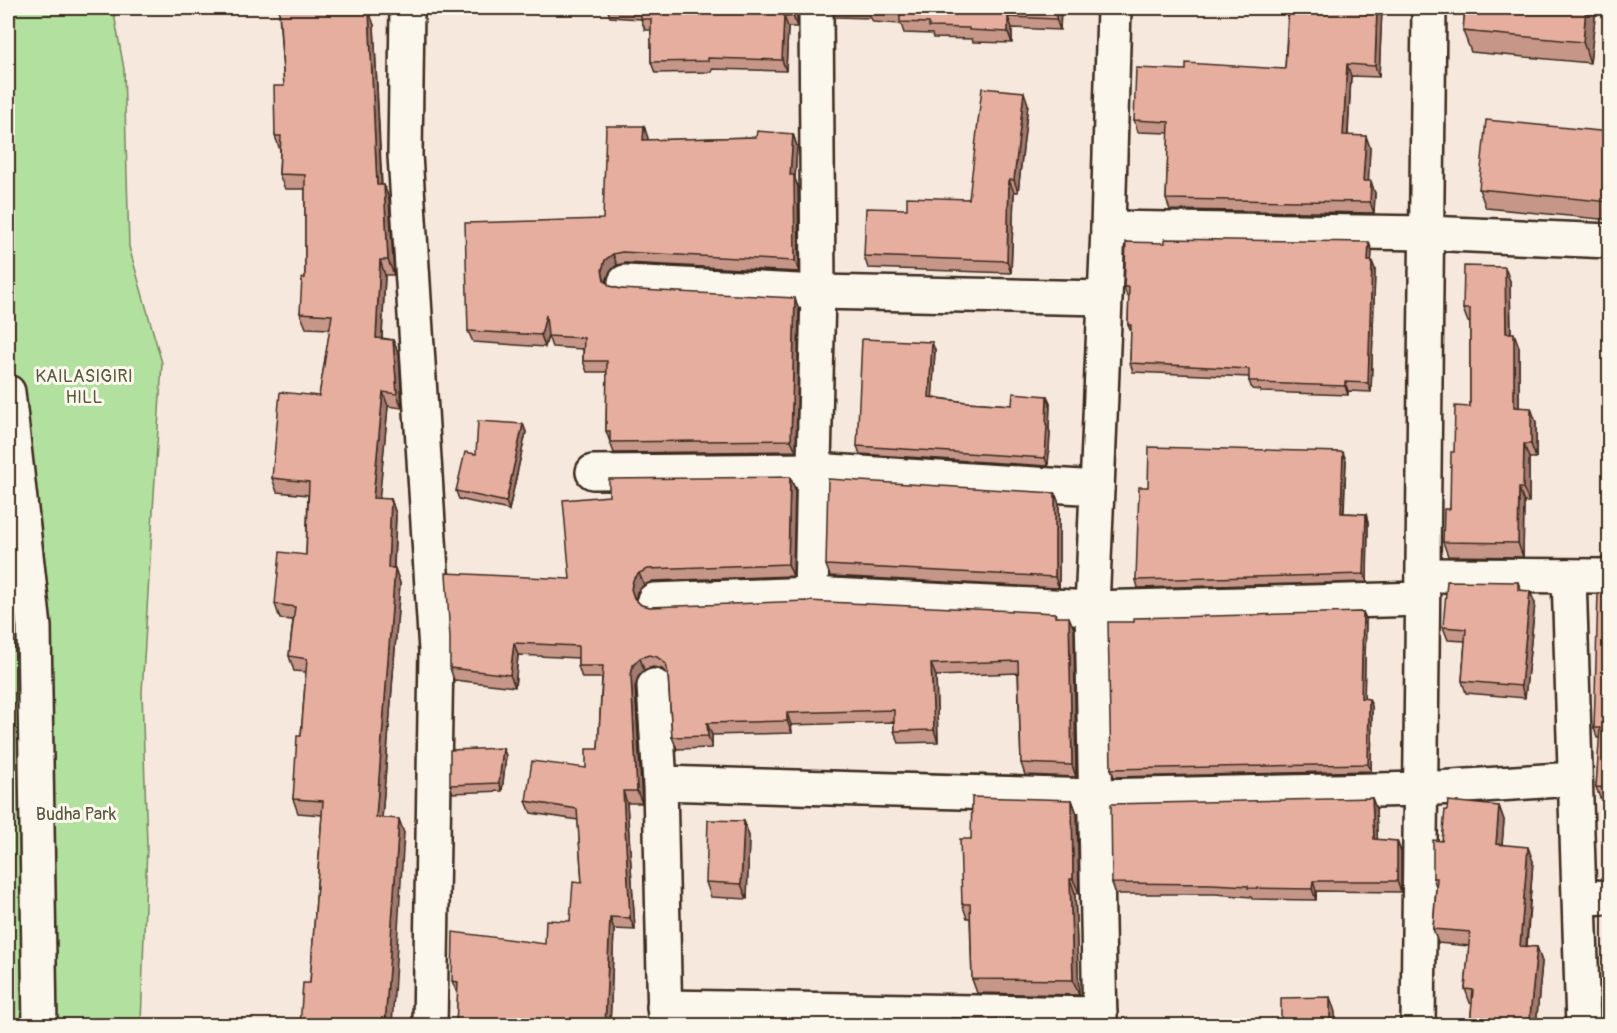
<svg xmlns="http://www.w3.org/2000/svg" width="1617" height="1033" font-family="Pangolin,sans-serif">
	<rect width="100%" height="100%" fill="#f7e8dd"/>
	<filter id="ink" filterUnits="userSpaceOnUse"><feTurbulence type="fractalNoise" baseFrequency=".0167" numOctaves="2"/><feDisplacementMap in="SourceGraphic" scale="12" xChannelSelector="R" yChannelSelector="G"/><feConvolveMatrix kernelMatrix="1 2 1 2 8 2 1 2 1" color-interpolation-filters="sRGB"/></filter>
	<g filter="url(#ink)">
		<!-- green -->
		<path fill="#b1e09f" stroke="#76855e" stroke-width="1.5" d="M8,8h105l11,61 5,178 33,116 -20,329 5,152 -6,181h-133z"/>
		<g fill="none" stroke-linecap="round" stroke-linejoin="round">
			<defs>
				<g id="minor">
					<path d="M407,8l-2,147 31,496 -6,375"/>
					<path d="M1108,228l319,5 183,8"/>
					<path d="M625,282l193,10 286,6"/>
					<path d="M8,392l26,235 6,399"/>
					<path d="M593,472l221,-2 283,18"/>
					<path d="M1423,575l187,1"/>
					<path d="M1569,576l14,450"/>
					<path d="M811,594l7,-302 -2,-284"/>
					<path d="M654,600l157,-6 281,14 330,-9"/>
					<path d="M654,686l6,97 5,243"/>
					<path d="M660,783l436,13 325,-7 153,-10"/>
					<path d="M1580,898l30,-1"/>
					<path d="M664,1007l436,7"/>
					<path d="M1100,1026l-8,-418 16,-380 6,-220"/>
					<path d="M1418,1026l11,-1018"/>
				</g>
			</defs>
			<!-- minor casing -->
			<use href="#minor" stroke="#3b2a1e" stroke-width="38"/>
			<!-- minor -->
			<use href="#minor" stroke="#fbf7ec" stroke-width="33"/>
		</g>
		<!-- wall -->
		<g fill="#c69689" stroke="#3b2a1e" stroke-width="1.5">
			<path d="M278,8h80v3l16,14 8,160h2l5,14 5,76h-9l-3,63 11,2 6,15 3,53 -14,-2 -9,93h12l5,15 -2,54 6,15 -18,235 22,15 -94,150 12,-168 -24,-2 -5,-14 8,-63 5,-64 -12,-1 -5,-15 4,-36 -13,-1 -5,-15 31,-49 2,-60 -31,-3 -5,-14 47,-82 11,-67 -24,-1 -6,-15 5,-35v-89h-20l-6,-15 1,-24 -5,-14 9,-50 -5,-73z"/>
			<path d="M607,8h190v19h-9l-2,44 -74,-2v3l-57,1 -4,-11v-32h-6l-4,-11 -31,-2z"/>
			<path d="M831,8h230l-1,22 -48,-2v15l-39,-1 -1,-3 -39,-1 -1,-4 -28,-1 -3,-9 -28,-2 -2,-4 -36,-1z"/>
			<path d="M1227,8h155l-3,69 -28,-1 -3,59 22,12 -2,34 7,12 -1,20 -204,-3 -4,-11 3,-66 -31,-1 -4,-12 52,-50 99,-1 3,-58z"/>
			<path d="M1465,8h131l-6,55 -119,-11 -8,-21z"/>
			<path d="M1028,104l-10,88h-4l-3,81 -143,-5 -4,-12 43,-47 62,-10z"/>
			<path d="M644,126l4,14 108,-3 37,-3 4,12 -2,33 3,8 1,85 -173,-9 -9,2 -7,6 -4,11 4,4 10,3 179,21 -3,141 -182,2 -8,-22 1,-59h-20l-4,-11v-12l-31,-2 -4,-11 -3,11 -72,-5 -5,-11 135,-112z"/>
			<path d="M1610,132v88l-124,-12 -7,-19z"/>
			<path d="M1372,251l-1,10 4,8 -4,123 -23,-1v4l-87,-3 -1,-2 -8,-1 -3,-8v-4l-116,-5 -3,-9 1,-31 -3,-7 1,-29h-2l-3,-9z"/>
			<path d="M1510,281l1,52 8,14v60l17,15v36h-7v44h-5l-1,55 -75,-1 -5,-14 7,-33 4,-57 16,-45v-84l-2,-1 -5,-13z"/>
			<path d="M935,350l-3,47 34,5 46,3 35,-9 3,7 -1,26 1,4 -2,33 -188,-12 -3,-8z"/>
			<path d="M523,424l3,8 -17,78 -50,-11 -3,-8 20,-37z"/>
			<path d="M1346,460l-2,53 22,1 2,8 -1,60 -229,6 -2,-8 12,-93z"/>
			<path d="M790,477l5,12 -2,87 -140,5 -9,4 -7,7 -1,8 5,5 9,2 405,6 2,4 17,12 2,148 -51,-2 -4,-12 -3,-90 -82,3 2,66 -39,1 -5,-12v-9l-103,3 1,8 -80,2v13l-35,1 -5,-12 -4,-62 -6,-6 -9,-2 -9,3 -6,7 -3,10 7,116h-15l8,127 -21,-1 -4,97h-154l2,-33h-1l-5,-12 93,-37 25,-23 12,-38 -4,-63 -47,-7 -5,-12 60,-33 12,-19 4,-71h-20l-4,-12v-8l-60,-3 -3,32 -61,-7 -4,-12 120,-89z"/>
			<path d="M1055,493l4,11v84l-229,-12 -4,-11z"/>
			<path d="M1518,582l3,8 14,13 -10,95 -59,-5 -4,-12 3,-40 -17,-1 -5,-13z"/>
			<path d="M1610,594v251l-5,-10 2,-37h-7l-4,-11 4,-49h-3l-3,-10z"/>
			<path d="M1363,612l3,7 -2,80 8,7 -1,65 -257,6 -3,-8 23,-147z"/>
			<path d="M503,748l3,8 -4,35 -49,2 -3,-8z"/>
			<path d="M1372,798l4,11 1,31 20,1 4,11v40l-85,-1v9l-64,-1 -1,-2 -36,-3h-99l-4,-11z"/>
			<path d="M1072,800l5,14 2,79h-4l4,102 -102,-2 -5,-14 -2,-61h-3l-5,-14 9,-65z"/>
			<path d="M1499,806l5,14 -2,24 31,17 -6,85 10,1 5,15 -6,64h-66l2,-22 -2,-1 -5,-14 4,-43 -31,-3 -5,-14 3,-43 -3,-8 9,-37z"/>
			<path d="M744,821l5,15 -2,63 -36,-2 -5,-15z"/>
		</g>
		<!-- shaded-wall -->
		<g fill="#a17a6f" stroke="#3b2a1e" stroke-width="1.5">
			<path d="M353,8h5v18l-6,-14z"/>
			<path d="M793,8h4v19l-4,-11z"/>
			<path d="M1057,8h4l-1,22 -4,-11z"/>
			<path d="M1377,8h5l-3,69 -4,-11z"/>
			<path d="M1586,8h10l-6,55 -7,-21z"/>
			<path d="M369,11l5,14 8,175 -5,-15z"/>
			<path d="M784,16l4,11 -2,44 -4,-11z"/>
			<path d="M1008,17l4,11v15l-4,-11z"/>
			<path d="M1347,64l4,12 -4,70 -4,-11z"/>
			<path d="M1024,92l4,12 -10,88 -4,-12z"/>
			<path d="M644,126l4,12 -1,14 -4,-12z"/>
			<path d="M793,134l4,12 -2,33 3,8 1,85 -4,-11 -5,-86z"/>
			<path d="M1366,136l4,11 -2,45 -5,-11z"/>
			<path d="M1009,180l5,12 -3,81 -4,-12z"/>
			<path d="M1371,181l4,12 -1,20 -4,-11z"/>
			<path d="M384,185l5,14 5,76 -6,-15z"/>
			<path d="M1369,242l3,9 -1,18 -3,-8z"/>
			<path d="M613,254l4,11 -7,6 -4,11 -2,-2 -2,-10 3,-10z"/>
			<path d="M380,260l5,15 -4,77 -5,-14z"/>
			<path d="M1372,261l3,8 -4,123 -3,-9z"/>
			<path d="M1505,267l5,14 1,66 -5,-14z"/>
			<path d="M795,298l4,12 -3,141 -5,-11z"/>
			<path d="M546,315l4,12 -5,20 -4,-12z"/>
			<path d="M1514,333l5,14v74l-5,-14z"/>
			<path d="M393,340l6,15 3,53 -5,-14z"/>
			<path d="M932,342l3,8 -3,55 -3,-8z"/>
			<path d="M1345,382l3,9v4l-3,-9z"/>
			<path d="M383,392l5,14 -10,107 -5,-15z"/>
			<path d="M1047,396l3,7 -1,26 1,4 -2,33 -3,-8 1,-33z"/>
			<path d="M1531,408l5,14v36l-5,-14z"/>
			<path d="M523,424l3,8 -17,78 -3,-8z"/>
			<path d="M1524,444l5,14v44l-6,-14z"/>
			<path d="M1343,452l3,8 -3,61 -2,-8z"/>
			<path d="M790,477l5,12 -2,87 -5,-12z"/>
			<path d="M1519,488l5,14 -1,55 -5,-14z"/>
			<path d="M1055,493l4,11v84l-4,-11z"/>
			<path d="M391,499l5,15 -3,68 -5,-14z"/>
			<path d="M1366,514l2,8 -1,60 -3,-8z"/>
			<path d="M395,568l5,15 -19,249 -5,-15z"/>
			<path d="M639,573l5,12 -7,7 -2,9 -4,-12 2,-9z"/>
			<path d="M1530,591l5,12 -10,95 -4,-12z"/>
			<path d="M1363,612l3,7 -2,87 -3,-8z"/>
			<path d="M1069,617l5,12 2,148 -4,-12z"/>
			<path d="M514,643l4,12 -3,32 -5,-12z"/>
			<path d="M640,658l4,12 -6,7 -3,10 7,116 -5,-12 -6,-116 2,-10z"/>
			<path d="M931,664l5,12 2,66 -4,-12z"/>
			<path d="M1369,699l3,7 -1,65 -3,-7z"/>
			<path d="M787,713l4,12 1,8 -5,-12z"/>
			<path d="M707,723l5,12v13l-4,-12z"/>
			<path d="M503,748l3,8 -4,35 -3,-8z"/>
			<path d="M623,791l4,12 8,127 -5,-12z"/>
			<path d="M1372,798l4,11 2,41 -4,-11z"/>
			<path d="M1072,800l5,14 2,79 -6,-14z"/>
			<path d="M1499,806l5,14 -3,38 -5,-14z"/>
			<path d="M399,819l5,14 -12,193h-7z"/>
			<path d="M744,821l5,15 -2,63 -6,-15z"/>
			<path d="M1397,841l4,11v40l-4,-11z"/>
			<path d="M1528,847l5,14 -8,99 -5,-14z"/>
			<path d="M1070,879l5,14 4,102 -6,-15z"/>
			<path d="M1313,881l3,10v9l-4,-11z"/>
			<path d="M610,917l4,12 -4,97h-5z"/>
			<path d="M1537,947l5,15 -6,64h-7z"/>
			<path d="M1330,997l5,15 1,14h-6z"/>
		</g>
		<!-- building -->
		<g fill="#e6ae9f" stroke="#3b2a1e" stroke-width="1.5">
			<path d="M279,8h74l-1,4 17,-1 8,174h7l4,75h-8l-4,78 17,2 4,54 -14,-2 -10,106 18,1 -3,69h7l-19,249 23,2 -14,207h-85l3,-43h7l13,-182 -30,-2 4,-63h4l6,-77 -18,-3 6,-49 -20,-3 5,-52 26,3 3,-73 -37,-4 8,-86 39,4 13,-81 -32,-2 2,-35h3v-103l-26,-1 2,-38h-6l-1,-50h10z"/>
			<path d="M629,8h164v8h-9l-2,44 -74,-2v3l-57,1v-43h-10v-11z"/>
			<path d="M869,8h188l-1,11 -48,-2v15l-39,-2v-2l-40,-1v-4l-29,-1v-9l-31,-2z"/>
			<path d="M1289,8h88l-2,58 -28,-2 -4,71 23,1 -3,45h8l-1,21 -204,-3 3,-77 -35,-2 2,-52 50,2v-7l99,6z"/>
			<path d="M1465,8h121l-3,34 -120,-11z"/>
			<path d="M982,88l42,4 -10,88h-5l-2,81 -143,-5 2,-48 41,1v-12l62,2z"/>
			<path d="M1486,120l124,12v70l-131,-13z"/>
			<path d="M606,126h38l-1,14 113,-3 1,-6 36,3 -3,41h4l1,86 -173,-9 -9,2 -8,6 -3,10 2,10 6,6 10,3 175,9 -4,142 -181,2v-11h-4l1,-70h-24l1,-23 -36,-2 -2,-21 -5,20 -73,-4 -3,-108 138,-4z"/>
			<path d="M1165,239l204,3 -1,19h4l-4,122 -23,-1v4l-87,-3v-2h-9v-12l-119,-6 1,-38h-3l1,-38h-5l2,-45 39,1z"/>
			<path d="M1464,266l41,1 1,66h8v74l17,1v36h-7l-1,44h-4l-1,55 -75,-1 1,-33h6l1,-57h3l1,-46 15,1v-98h-7z"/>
			<path d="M862,339l70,3 -3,55 37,5 46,3 1,-12 34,3 -1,29h1l-2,33 -188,-12z"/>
			<path d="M478,421l45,3 -17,78 -50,-11 9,-39 11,2z"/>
			<path d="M1149,447l194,5 -2,61 25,1 -2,60 -228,6 3,-93h9z"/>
			<path d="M790,477l-2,87 -140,5 -9,4 -6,7 -2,9 3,9 7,7 9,2 157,-6 248,12v4h14l3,148 -51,-2 -3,-102 -87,3 3,66 -40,1v-21l-107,3v8l-80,2 1,13 -36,1 -4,-64 -2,-9 -9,-7 -8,-2 -9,3 -7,7 -2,10 6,116h-14l7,127 -20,-1 -5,109h-149l2,-44 -6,-1 1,-49 92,12 1,-24 24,1 3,-39 9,1 -5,-74 -51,-8 6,-40 54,7v-19h12l5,-83h-25v-20l-64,-3 -4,32 -60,-7v-30l-4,-65 124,6 -7,-79 46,-4v-17z"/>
			<path d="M828,479l227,14v84l-229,-12z"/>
			<path d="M1447,581l71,1v8l12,1 -9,95 -59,-5 4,-52 -23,-2z"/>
			<path d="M1598,593l12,1v241h-5l3,-47 -12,-1 4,-59h-6z"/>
			<path d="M1363,612l-2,86 8,1 -1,65 -257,5 -3,-147h26v-4z"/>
			<path d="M503,748l-4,35 -49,2v-35z"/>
			<path d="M972,797l100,3 1,79h-3l3,101 -101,-1 -2,-75h-8l-2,-65h11z"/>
			<path d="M1372,798l2,41 23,2v40h-84l-1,8 -64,-1v-2l-36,-2 -100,-1 -1,-79z"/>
			<path d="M1448,801l51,5 -3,38 32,3 -8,99 17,1 -8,79h-59l3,-36 -8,-1 5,-57 -37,-3 4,-51h-4v-38l9,1 3,-31h2z"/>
			<path d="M708,820l36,1 -3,63 -35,-2z"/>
			<path d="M1330,997v29h-49v-28z"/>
			<path d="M951,1018l124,2 6,6h-177v-4l47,2z"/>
			<rect x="678" y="1024" width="148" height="2"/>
		</g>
	</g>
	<g text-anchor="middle" stroke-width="6" stroke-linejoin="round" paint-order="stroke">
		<!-- park labels -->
		<g font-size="18" fill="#58583e" stroke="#fbf7ec">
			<text x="84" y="382">KAILASIGIRI<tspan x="84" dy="21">HILL</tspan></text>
			<text x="76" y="820">Budha Park</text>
		</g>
	</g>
	<!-- margin -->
	<rect width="1617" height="1033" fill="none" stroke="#fbf7ec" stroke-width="30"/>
	<rect x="15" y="15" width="1587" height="1003" fill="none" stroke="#3b2a1e" stroke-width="2" filter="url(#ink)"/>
</svg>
